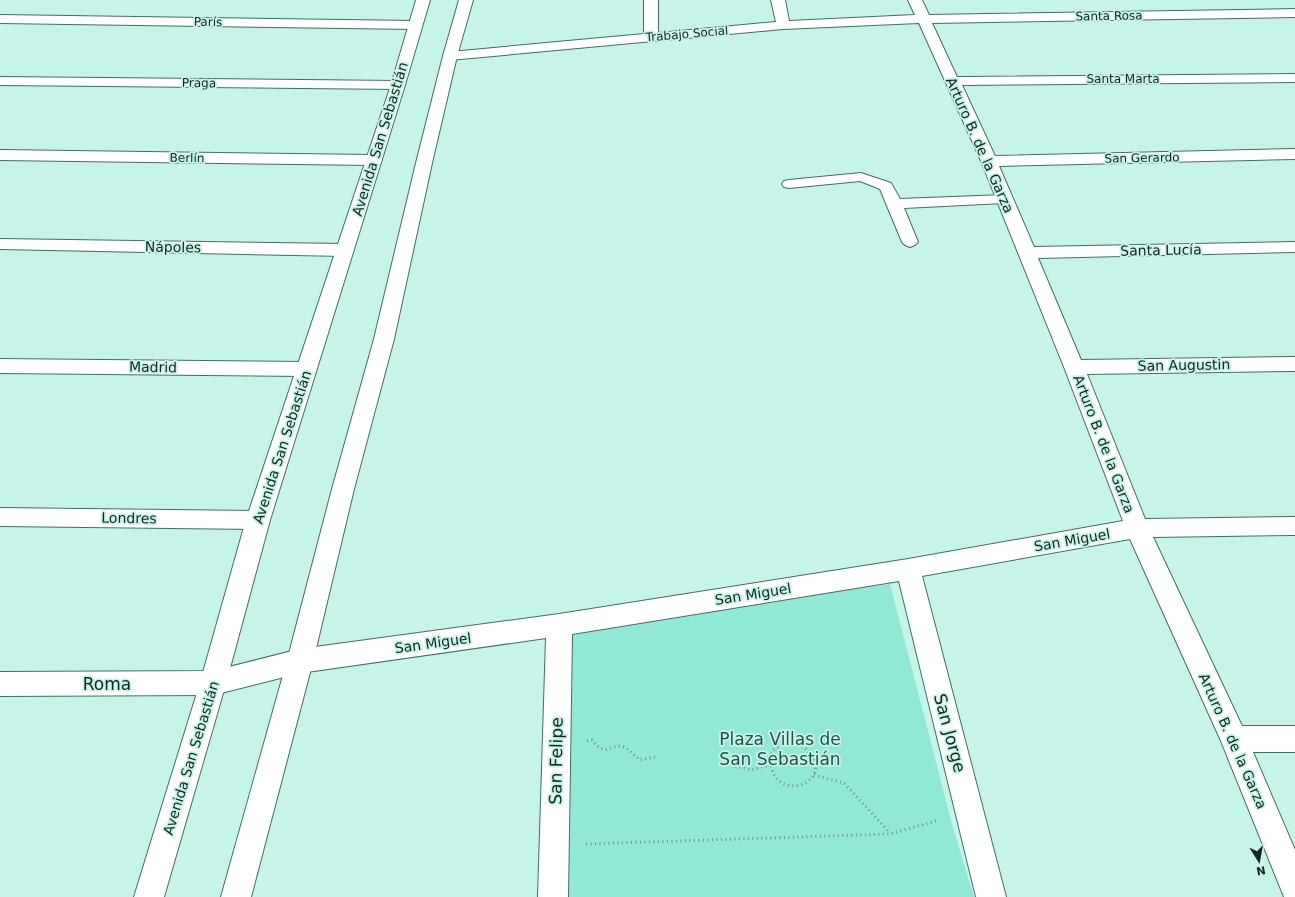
<svg xmlns="http://www.w3.org/2000/svg" width="1295" height="897" font-family="'DejaVu Sans',sans-serif">
	<rect width="100%" height="100%" fill="#c7f4e9"/>
	<!-- green -->
	<path fill="#90e8d5" d="M890,584l62,240 22,73h-414l8,-268z"/>
	<g fill="none" stroke-linecap="round" stroke-linejoin="round">
		<defs>
			<path id="service" d="M861,173l30,10 9,16 104,-4 5,1 2,3 -2,3 -5,1 -100,5 14,34 -3,3 -5,2 -5,-2 -3,-3 -22,-53 -20,-8 -71,7 -5,-1 -2,-3 2,-3 5,-1z"/>
			<g id="minor">
				<path d="M644,0h14v33l118,-11 -5,-22h14l4,21 126,-6 -7,-15h14l7,15 366,-6v8l-363,6 25,54 338,-3v8l-333,3 33,71 300,-7v10l-296,7 35,81 261,-5v10l-257,6 43,102 214,-3v14l-208,3 58,145 150,-2v18l-142,2 89,189h53v26h-42l42,98v47h-11l-63,-156 -91,-202 -208,37 84,321h-30l-77,-316 -327,53 -4,263h-30l8,-259 -246,35 -87,22 -213,1v-24l213,-1 87,-22 259,-35 349,-55 215,-38 -59,-154 -83,-206 -62,-138 -136,6 -333,31 -5,-1 -2,-3 2,-3 5,-1 194,-18z"/>
				<path d="M0,15l415,6 5,1 2,3 -2,3 -5,1 -415,-6z"/>
				<path d="M0,77l398,4 5,1 2,3 -2,3 -5,1 -398,-4z"/>
				<path d="M0,150l374,5 6,2 2,3 -2,3 -6,2 -374,-5z"/>
				<path d="M0,239l345,5 6,2 3,4 -3,4 -6,2 -345,-7z"/>
				<path d="M0,359l306,3 7,2 3,5 -3,5 -7,2 -306,-3z"/>
				<path d="M0,508l258,3 8,2 4,7 -4,7 -8,2 -258,-3z"/>
			</g>
			<g id="secondary">
				<path d="M416,0h14l-25,85 -135,435 -44,163 -62,214h-30l66,-214 46,-163 145,-435z"/>
				<path d="M459,0h14l-16,56 -25,107 -38,176 -40,150 -41,172 -62,236h-30l66,-236 45,-172 42,-150 42,-176 27,-107z"/>
			</g>
		</defs>
		<!-- service casing -->
		<use href="#service" stroke="#436d64" stroke-width="2"/>
		<!-- minor casing -->
		<use href="#minor" stroke="#436d64" stroke-width="2"/>
		<!-- secondary casing -->
		<use href="#secondary" stroke="#436d64" stroke-width="2"/>
		<!-- path -->
		<g stroke="#73938b" stroke-width="3" stroke-dasharray="1 3.5" stroke-linecap="butt">
			<path d="M587,741l5,-1 5,6 8,4c20,-8 19,-3 35,10l15,-3"/>
			<path d="M784,743c11,-1 21,2 27,12 23,33 -49,50 -39,-4z"/>
			<path d="M735,766l17,4 17,-5"/>
			<path d="M814,775l30,8 46,50"/>
			<path d="M586,844l304,-10 49,-14"/>
		</g>
		<!-- service -->
		<use href="#service" fill="#fff" fill-rule="evenodd"/>
		<!-- minor -->
		<use href="#minor" fill="#fff" fill-rule="evenodd"/>
		<!-- secondary -->
		<use href="#secondary" fill="#fff" fill-rule="evenodd"/>
	</g>
	<g text-anchor="middle" stroke-width="3.5" stroke-linejoin="round" paint-order="stroke">
		<!-- far-street labels -->
		<g font-size="12" fill="#142522" stroke="#c7f4e9">
			<text transform="translate(1109 16) rotate(-1)" y="4">Santa Rosa</text>
			<text transform="translate(208 22) rotate(1)" y="4">París</text>
			<text transform="translate(687 34) rotate(-5)" y="4">Trabajo Social</text>
			<text x="1123" y="83">Santa Marta</text>
			<text transform="translate(199 83) rotate(1)" y="4">Praga</text>
			<text transform="translate(187 158) rotate(1)" y="4">Berlín</text>
			<text transform="translate(1142 158) rotate(-1)" y="4">San Gerardo</text>
		</g>
		<!-- street labels -->
		<g font-size="14" fill="#142522" stroke="#c7f4e9">
			<text transform="translate(380 139) rotate(-73)" y="5">Avenida San Sebastián</text>
			<text transform="translate(980 145) rotate(66)" y="5">Arturo B. de la Garza</text>
			<text transform="translate(173 247) rotate(1)" y="5">Nápoles</text>
			<text transform="translate(1161 250) rotate(-1)" y="5">Santa Lucía</text>
			<text transform="translate(1184 365) rotate(-1)" y="5">San Augustin</text>
			<text transform="translate(153 367) rotate(1)" y="5">Madrid</text>
			<text transform="translate(1104 444) rotate(69)" y="5">Arturo B. de la Garza</text>
			<text transform="translate(282 447) rotate(-72)" y="5">Avenida San Sebastián</text>
			<text transform="translate(129 518) rotate(1)" y="5">Londres</text>
			<text transform="translate(1072 540) rotate(-10)" y="5">San Miguel</text>
			<text transform="translate(753 594) rotate(-9)" y="5">San Miguel</text>
			<text transform="translate(433 643) rotate(-8)" y="5">San Miguel</text>
			<text transform="translate(1233 741) rotate(66)" y="5">Arturo B. de la Garza</text>
			<text transform="translate(191 758) rotate(-73)" y="5">Avenida San Sebastián</text>
		</g>
		<!-- near-street labels -->
		<g font-size="17" fill="#142522" stroke="#c7f4e9">
			<text x="107" y="690">Roma</text>
			<text transform="translate(950 733) rotate(75)" y="6">San Jorge</text>
			<text transform="translate(556 761) rotate(-89)" y="6">San Felipe</text>
		</g>
		<!-- near-park labels -->
		<g font-size="17" fill="#235249" stroke="#c7f4e9">
			<text x="780" y="745">Plaza Villas de<tspan x="780" dy="20">San Sebastián</tspan></text>
		</g>
	</g>
	<!-- north arrow -->
	<g transform="translate(1259 861) rotate(169)" stroke="#c7f4e9" stroke-width="3" paint-order="stroke">
	<path d="M0-3L7 15L0 10L-7 15Z" fill="#142522"/>
	<text y="-6" font-size="11" font-weight="bold" text-anchor="middle" fill="#142522">N</text>
	</g>
</svg>
